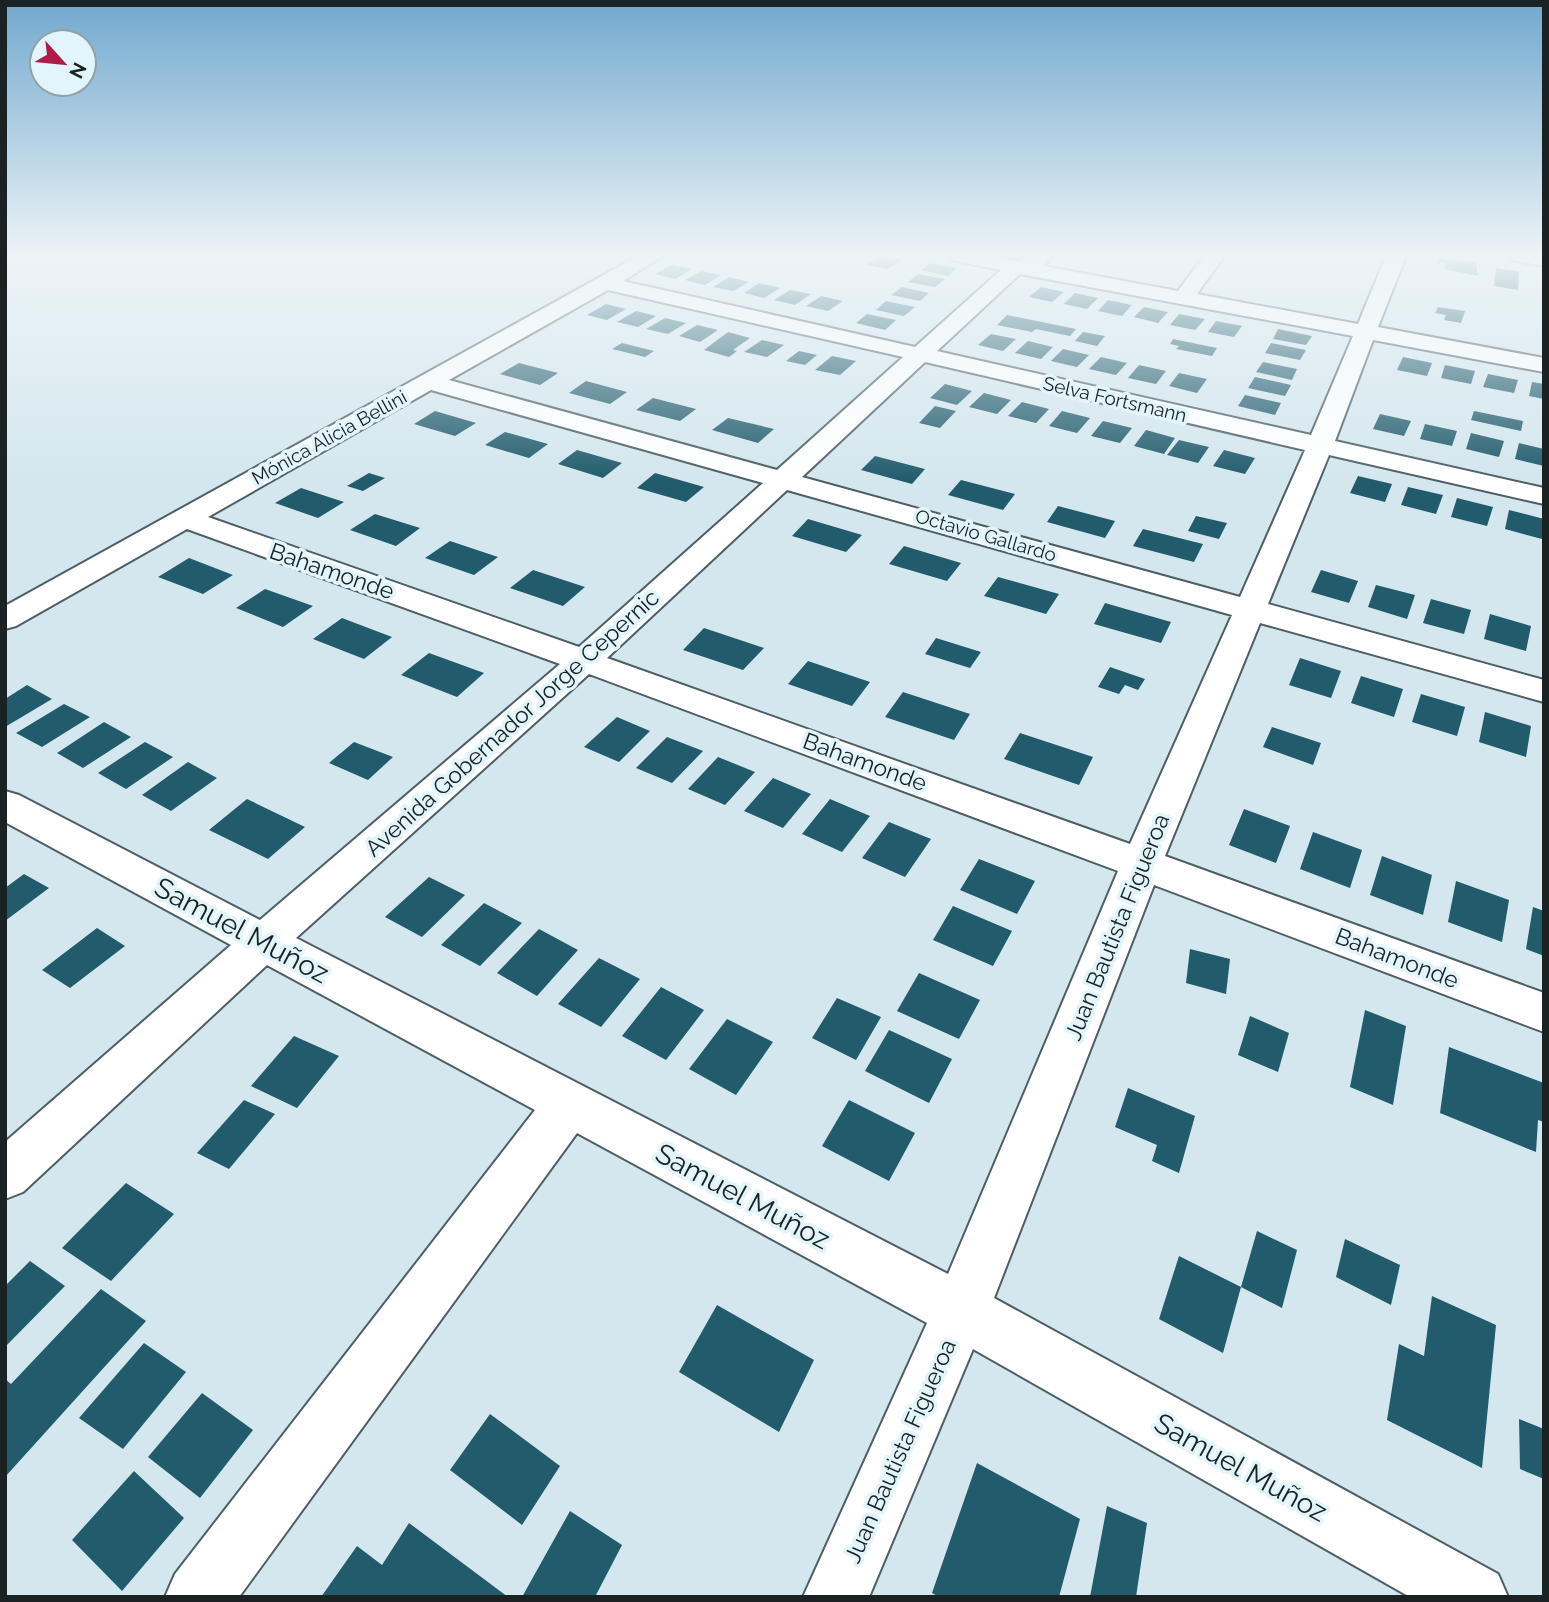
<svg xmlns="http://www.w3.org/2000/svg" width="1549" height="1602" font-family="Raleway,sans-serif">
	<rect width="100%" height="100%" fill="#d4e7ee"/>
	<!-- building -->
	<g fill="#215b6c">
		<path d="M879,256h4l18,4 -13,9 -21,-4z"/>
		<path d="M1438,258l38,4 2,14 -33,-7v-6h-7z"/>
		<path d="M930,263l27,5 -9,8 -27,-6z"/>
		<path d="M672,265l20,4 -17,10 -20,-5z"/>
		<path d="M1496,268l23,3 -1,19 -24,-4z"/>
		<path d="M701,271l20,4 -16,10 -20,-5z"/>
		<path d="M918,274l27,5 -10,8 -27,-5z"/>
		<path d="M729,277l20,5 -16,9 -20,-4z"/>
		<path d="M759,283l21,5 -16,10 -20,-5z"/>
		<path d="M902,287l27,6 -9,8 -29,-6z"/>
		<path d="M1041,287l23,5 -12,10 -23,-5z"/>
		<path d="M790,290l21,4 -16,11 -21,-5z"/>
		<path d="M1075,293l23,5 -11,11 -23,-5z"/>
		<path d="M821,296l22,5 -15,10 -22,-5z"/>
		<path d="M1108,300l24,5 -10,11 -24,-5z"/>
		<path d="M886,301l29,6 -11,9 -28,-6z"/>
		<path d="M606,304l20,5 -19,11 -20,-5z"/>
		<path d="M1144,307l24,5 -10,11 -24,-6z"/>
		<path d="M1438,307l27,4 -4,12 -17,-3 2,-5 -11,-2z"/>
		<path d="M636,311l20,5 -18,11 -21,-5z"/>
		<path d="M867,314l29,6 -11,10 -29,-7z"/>
		<path d="M1179,314l26,5 -10,11 -25,-5z"/>
		<path d="M1007,315l69,14 -6,7 -34,-7 -4,3 -35,-7z"/>
		<path d="M665,318l21,5 -18,11 -22,-5z"/>
		<path d="M1216,321l26,5 -8,11 -26,-5z"/>
		<path d="M697,325l21,5 -18,12 -21,-6z"/>
		<path d="M1278,329l34,7 -6,9 -33,-6z"/>
		<path d="M728,332l22,6 -17,12 4,1 -8,6 -25,-7z"/>
		<path d="M1083,332l22,4 -8,10 -22,-5z"/>
		<path d="M991,334l25,5 -13,12 -25,-6z"/>
		<path d="M1173,339l44,9 -5,8 -36,-7 3,-3 -9,-2z"/>
		<path d="M762,340l22,5 -17,12 -23,-5z"/>
		<path d="M1028,341l25,6 -12,12 -26,-6z"/>
		<path d="M622,343l32,8 -9,6 -33,-8z"/>
		<path d="M1271,343l35,7 -6,10 -35,-7z"/>
		<path d="M1063,349l26,6 -12,12 -26,-6z"/>
		<path d="M799,351l18,4 -12,10 -19,-4z"/>
		<path d="M832,356l24,5 -16,14 -25,-5z"/>
		<path d="M1101,357l26,6 -11,12 -27,-6z"/>
		<path d="M1403,357l29,6 -5,13 -30,-6z"/>
		<path d="M1263,362l34,7 -5,11 -36,-8z"/>
		<path d="M519,363l39,10 -18,12 -40,-11z"/>
		<path d="M1139,365l27,6 -10,13 -28,-6z"/>
		<path d="M1445,365l30,6 -4,13 -30,-6z"/>
		<path d="M1179,373l28,6 -10,14 -28,-7z"/>
		<path d="M1488,374l30,6 -4,13 -31,-6z"/>
		<path d="M1255,377l36,8 -6,11 -37,-8z"/>
		<path d="M586,381l41,11 -17,12 -41,-11z"/>
		<path d="M1532,382l12,2v15l-15,-3z"/>
		<path d="M945,384l27,7 -15,14 -27,-7z"/>
		<path d="M984,393l27,7 -14,14 -28,-7z"/>
		<path d="M1245,395l36,8 -6,12 -37,-9z"/>
		<path d="M653,398l43,11 -16,12 -44,-11z"/>
		<path d="M1022,402l27,7 -13,14 -28,-7z"/>
		<path d="M935,406l21,5 -16,17 -21,-5z"/>
		<path d="M435,411l41,12 -21,13 -41,-12z"/>
		<path d="M1062,411l28,7 -13,15 -28,-7z"/>
		<path d="M1474,411l49,10 -2,10 -50,-11z"/>
		<path d="M1380,414l31,7 -7,15 -31,-7z"/>
		<path d="M728,418l46,11 -16,14 -46,-13z"/>
		<path d="M1103,421l29,7 -12,15 -29,-7z"/>
		<path d="M1425,424l32,7 -5,15 -32,-7z"/>
		<path d="M1146,430l29,8 -11,16 -30,-8z"/>
		<path d="M505,432l43,12 -19,14 -44,-13z"/>
		<path d="M1471,433l33,8 -5,16 -33,-8z"/>
		<path d="M1179,440l30,7 -11,16 -31,-8z"/>
		<path d="M1519,443l25,6v17l-29,-7z"/>
		<path d="M577,450l45,13 -19,15 -45,-14z"/>
		<path d="M1224,450l31,8 -10,16 -32,-8z"/>
		<path d="M875,456l50,13 -13,15 -51,-14z"/>
		<path d="M369,473l16,5 -22,13 -16,-5z"/>
		<path d="M655,473l49,14 -18,15 -49,-14z"/>
		<path d="M1358,476l34,8 -7,18 -35,-9z"/>
		<path d="M961,480l54,14 -12,16 -55,-15z"/>
		<path d="M1408,487l35,8 -7,19 -35,-9z"/>
		<path d="M301,488l43,14 -26,16 -43,-15z"/>
		<path d="M1457,498l36,9 -6,19 -36,-9z"/>
		<path d="M1058,506l57,15 -10,17 -58,-16z"/>
		<path d="M1509,510l35,9 -2,20 -37,-10z"/>
		<path d="M375,514l45,14 -24,18 -46,-16z"/>
		<path d="M1196,516l31,7 -8,16 -31,-8z"/>
		<path d="M808,519l54,16 -16,17 -54,-16z"/>
		<path d="M1143,529l60,15 -9,18 -61,-16z"/>
		<path d="M450,541l48,16 -24,18 -49,-17z"/>
		<path d="M904,546l57,17 -14,18 -58,-17z"/>
		<path d="M189,558l44,17 -30,19 -45,-17z"/>
		<path d="M533,570l52,17 -22,19 -53,-18z"/>
		<path d="M1321,570l37,11 -9,22 -38,-11z"/>
		<path d="M998,577l61,17 -13,20 -62,-18z"/>
		<path d="M1376,585l39,10 -8,24 -39,-12z"/>
		<path d="M265,589l48,17 -30,21 -47,-19z"/>
		<path d="M1431,599l40,11 -7,24 -41,-11z"/>
		<path d="M1105,603l66,19 -10,21 -67,-19z"/>
		<path d="M1490,614l41,12 -5,25 -42,-12z"/>
		<path d="M342,618l50,19 -28,22 -51,-20z"/>
		<path d="M704,628l60,20 -21,22 -60,-20z"/>
		<path d="M936,638l45,14 -11,16 -45,-14z"/>
		<path d="M429,653l55,20 -27,24 -56,-22z"/>
		<path d="M1300,658l41,13 -10,27 -42,-13z"/>
		<path d="M808,661l62,21 -18,24 -64,-22z"/>
		<path d="M1110,667l35,12 -7,11 -13,-5 -6,9 -21,-7z"/>
		<path d="M1361,676l42,13 -9,28 -43,-14z"/>
		<path d="M27,685l25,14 -47,28v-28z"/>
		<path d="M903,692l67,22 -16,26 -69,-23z"/>
		<path d="M1421,694l44,13 -8,29 -45,-14z"/>
		<path d="M64,704l26,13 -48,30 -26,-14z"/>
		<path d="M1485,712l46,14 -5,31 -47,-15z"/>
		<path d="M617,717l33,14 -31,31 -35,-15z"/>
		<path d="M104,722l27,15 -48,31 -26,-15z"/>
		<path d="M1272,727l49,16 -8,22 -50,-18z"/>
		<path d="M1020,733l73,24 -14,28 -75,-26z"/>
		<path d="M667,737l36,14 -31,32 -36,-15z"/>
		<path d="M145,742l28,15 -47,32 -28,-16z"/>
		<path d="M354,742l39,15 -25,23 -39,-17z"/>
		<path d="M718,757l37,15 -30,33 -37,-16z"/>
		<path d="M188,762l29,16 -46,33 -29,-16z"/>
		<path d="M773,778l38,16 -28,34 -39,-17z"/>
		<path d="M247,799l58,28 -37,32 -59,-29z"/>
		<path d="M830,799l40,17 -28,36 -40,-18z"/>
		<path d="M1244,809l46,17 -14,37 -47,-18z"/>
		<path d="M889,822l42,17 -26,38 -43,-19z"/>
		<path d="M1313,832l49,18 -12,38 -50,-19z"/>
		<path d="M1382,856l50,19 -9,40 -53,-20z"/>
		<path d="M979,859l56,22 -18,33 -57,-24z"/>
		<path d="M24,874l25,14 -44,33v-33z"/>
		<path d="M429,877l36,18 -43,42 -37,-20z"/>
		<path d="M1456,881l53,19 -7,42 -54,-20z"/>
		<path d="M484,903l38,20 -42,43 -39,-21z"/>
		<path d="M953,906l59,25 -19,35 -60,-26z"/>
		<path d="M1533,907l11,4v45l-18,-7z"/>
		<path d="M97,928l28,18 -55,42 -28,-18z"/>
		<path d="M539,929l39,21 -41,46 -40,-23z"/>
		<path d="M1190,949l40,10 -4,35 -40,-11z"/>
		<path d="M599,958l41,21 -39,48 -43,-23z"/>
		<path d="M919,973l61,27 -21,39 -62,-28z"/>
		<path d="M661,987l43,23 -38,50 -44,-24z"/>
		<path d="M837,998l44,19 -25,43 -44,-22z"/>
		<path d="M1365,1010l41,16 -13,79 -43,-18z"/>
		<path d="M1250,1016l39,17 -11,39 -40,-17z"/>
		<path d="M727,1019l46,23 -37,53 -47,-26z"/>
		<path d="M889,1030l63,29 -23,44 -64,-32z"/>
		<path d="M294,1036l45,20 -42,52 -46,-22z"/>
		<path d="M1449,1047l95,36v39l-6,-2 -2,32 -96,-39z"/>
		<path d="M1128,1088l67,28 -16,57 -27,-12 5,-16 -42,-18z"/>
		<path d="M244,1100l31,14 -46,55 -32,-16z"/>
		<path d="M849,1100l66,33 -26,48 -67,-35z"/>
		<path d="M126,1183l48,31 -63,67 -49,-33z"/>
		<path d="M1257,1231l40,19 -15,58 -41,-21z"/>
		<path d="M1345,1239l55,26 -9,40 -55,-28z"/>
		<path d="M1179,1256l62,31 -18,66 -64,-34z"/>
		<path d="M30,1261l35,25 -60,61v-61z"/>
		<path d="M101,1289l45,32 -141,156v-98l6,5z"/>
		<path d="M1432,1296l64,29 -14,143 -95,-48 12,-76 25,12z"/>
		<path d="M717,1305l97,55 -35,72 -100,-60z"/>
		<path d="M144,1343l42,29 -63,77 -44,-31z"/>
		<path d="M202,1393l51,37 -53,68 -52,-41z"/>
		<path d="M490,1414l70,52 -38,59 -72,-55z"/>
		<path d="M1519,1419l25,10v50l-24,-10z"/>
		<path d="M977,1463l103,56 -21,78h-120l-7,-4z"/>
		<path d="M134,1471l50,47 -62,73 -50,-51z"/>
		<path d="M1107,1506l40,17 -11,74h-46z"/>
		<path d="M570,1511l52,34 -27,52h-73z"/>
		<path d="M409,1523l99,74h-187l36,-51 25,19z"/>
	</g>
	<g fill="none" stroke-linecap="round" stroke-linejoin="round">
		<defs>
			<g id="minor">
				<path d="M638,256h25l-40,25 292,66 86,-77 -50,-10 -3,-4h44l24,5 16,-5h21l-10,10 135,25 26,-35h20l-27,38 161,30 28,-68h20l-28,71 166,31v14l-171,-32 -38,101 209,47v16l-215,-49 -61,149 276,76v22l-284,-79 -95,233 379,137v39l-390,-147 -160,413 504,276 10,23h-98l-437,-248 -104,248h-66l124,-274 -350,-190 -338,464h-74l10,-23 360,-464 -268,-145 -244,227 -18,7v-57l226,-197 -226,-123v-31l14,4 241,125 300,-256 -373,-135 -171,97 -11,3v-23zM1020,274l333,62 -42,99 -374,-84zM608,290l295,67 -126,113 -328,-90zM925,362l380,88 -65,147 -438,-120zM431,390l332,93 -184,164 -371,-130zM787,490l445,125 -102,229 -523,-186zM589,674l529,197 -170,403 -652,-336z"/>
				<path d="M1508,256h36v10l-33,-6z"/>
			</g>
		</defs>
		<!-- minor casing -->
		<use href="#minor" stroke="#4d5e64" stroke-width="4"/>
		<!-- minor -->
		<use href="#minor" fill="#fff" fill-rule="evenodd"/>
	</g>
	<!-- sky -->
	<linearGradient id="sky" x2="0" y2="1"><stop stop-color="#71a8cf"/><stop offset="0.53" stop-color="#ecf4f7"/><stop offset="1" stop-color="#ecf4f7" stop-opacity="0"/></linearGradient>
	<rect width="1549" height="481" fill="url(#sky)"/>
	<g text-anchor="middle" stroke-width="7" stroke-linejoin="round" paint-order="stroke">
		<!-- far-street labels -->
		<g font-size="19" fill="#1b2224" stroke="#e1f5fb">
			<text transform="translate(1115 399) rotate(13)" y="7">Selva Fortsmann</text>
			<text transform="translate(329 437) rotate(-29)" y="7">Mónica Alicia Bellini</text>
			<text transform="translate(986 535) rotate(16)" y="7">Octavio Gallardo</text>
		</g>
		<!-- street labels -->
		<g font-size="23" fill="#1b2224" stroke="#e1f5fb">
			<text transform="translate(332 571) rotate(19)" y="8">Bahamonde</text>
			<text transform="translate(512 723) rotate(-42)" y="8">Avenida Gobernador Jorge Cepernic</text>
			<text transform="translate(865 762) rotate(20)" y="8">Bahamonde</text>
			<text transform="translate(1117 927) rotate(-68)" y="8">Juan Bautista Figueroa</text>
			<text transform="translate(1397 958) rotate(21)" y="8">Bahamonde</text>
			<text transform="translate(900 1451) rotate(-66)" y="8">Juan Bautista Figueroa</text>
		</g>
		<!-- near-street labels -->
		<g font-size="28" fill="#1b2224" stroke="#e1f5fb">
			<text transform="translate(242 930) rotate(28)" y="10">Samuel Muñoz</text>
			<text transform="translate(743 1196) rotate(28)" y="10">Samuel Muñoz</text>
			<text transform="translate(1241 1467) rotate(29)" y="10">Samuel Muñoz</text>
		</g>
	</g>
	<!-- border -->
	<rect width="1549" height="1602" fill="none" stroke="#1b2224" stroke-width="14"/>
	<!-- north arrow -->
	<g transform="translate(63 63) rotate(117)"><circle r="33" fill="#e1f5fb" stroke="#92a1a5" stroke-width="2"/>
	<path d="M0-5L12 26L0 18L-12 26Z" fill="#af1c49"/>
	<text y="-10" font-size="19" font-weight="bold" text-anchor="middle" fill="#1b2224">N</text>
	</g>
</svg>
